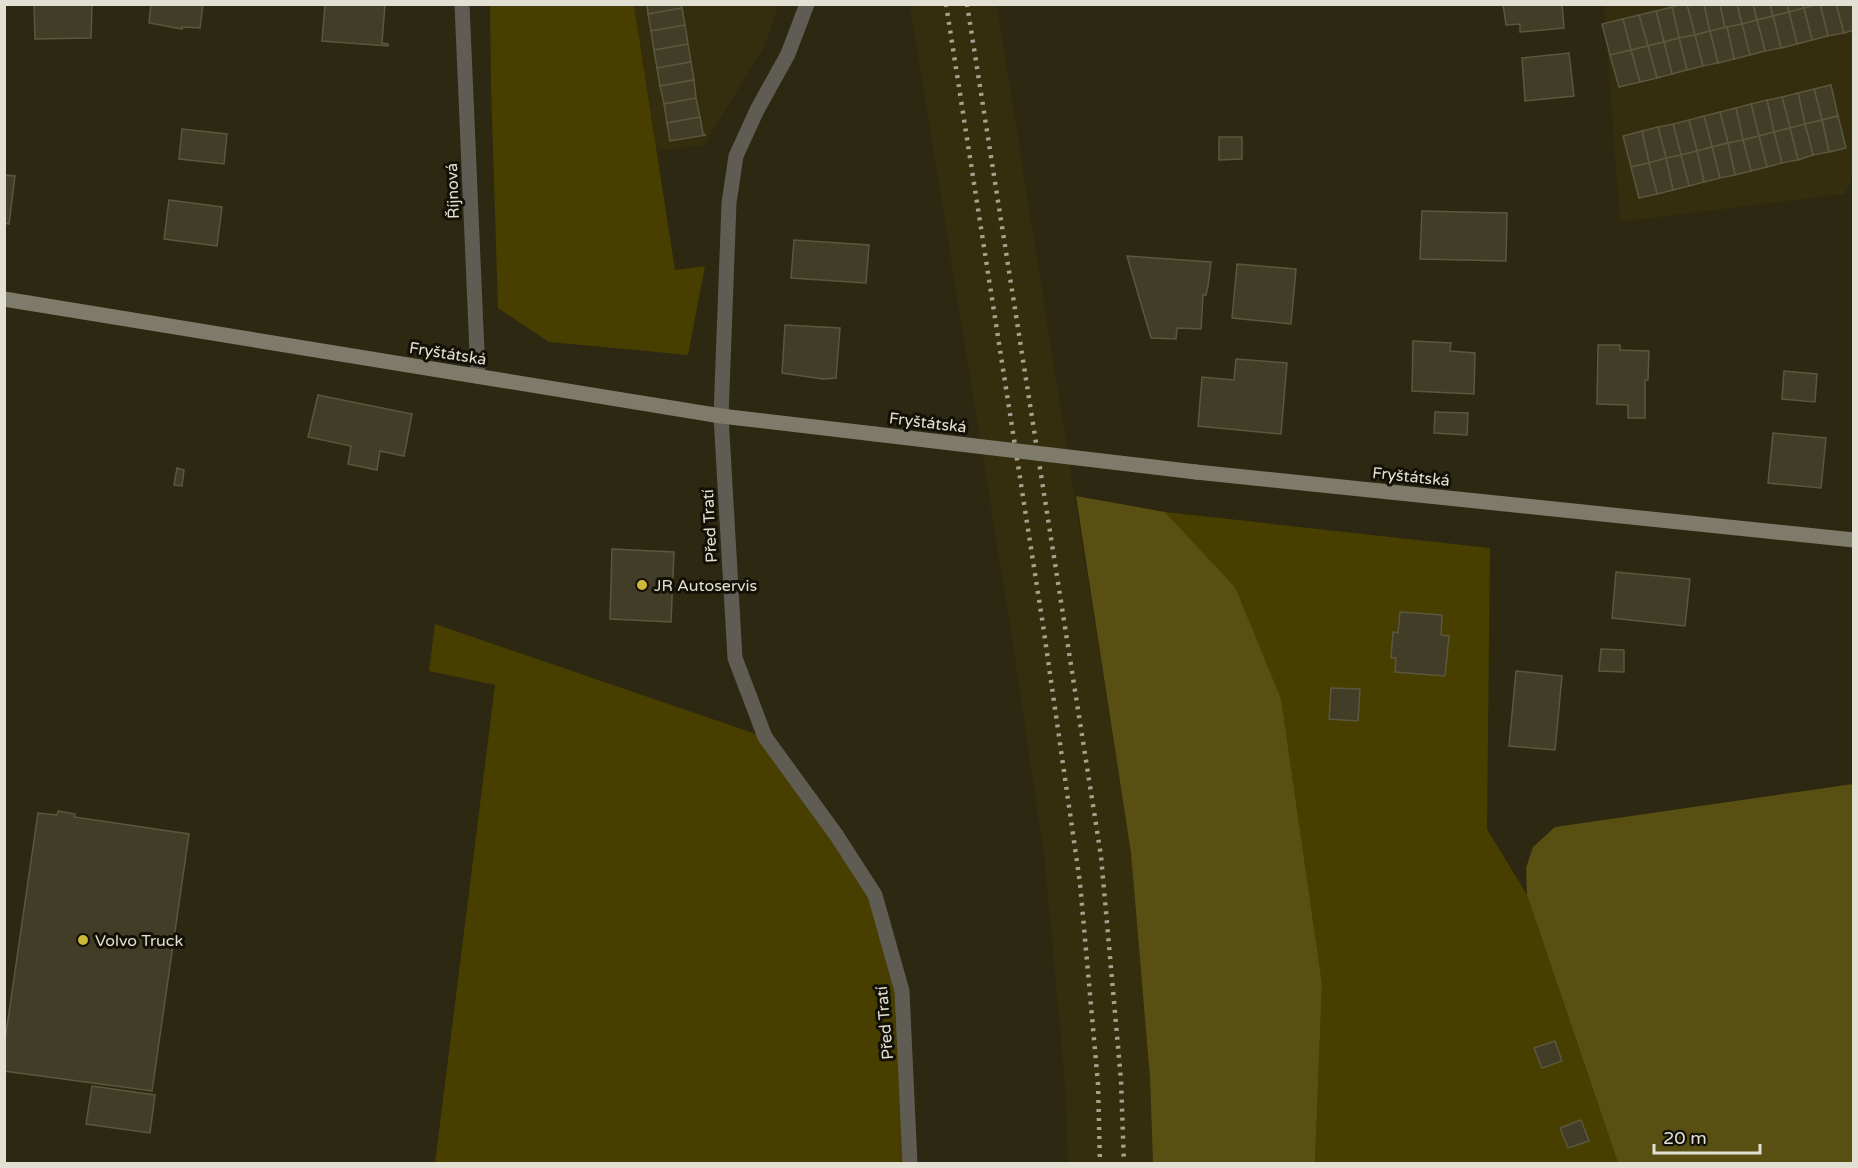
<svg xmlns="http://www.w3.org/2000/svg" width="1858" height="1168" font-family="'Varela Round',sans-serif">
	<rect width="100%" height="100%" fill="#2c2812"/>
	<!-- built -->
	<g fill="#342e0f">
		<path d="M634,5h145l-16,44 -59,96 -47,6z"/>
		<path d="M910,5h87l134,848 19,225 3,85h-85l-3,-79 -20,-221 -34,-232z"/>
		<path d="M1604,5h249l1,168 -9,21 -225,28z"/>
	</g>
	<!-- green -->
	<g fill="#483e00">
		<path d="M490,5h144l41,265 30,-4 -17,89 -139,-13 -51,-34 -7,-221z"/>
		<path d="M1165,512l325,36 -3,281 40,66 91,268h-303l7,-178 -87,-398z"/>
		<path d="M435,624l330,113 110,158 27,96 8,172h-475l60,-478 -66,-14z"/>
	</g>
	<!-- forest -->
	<g fill="#594f12">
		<path d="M1076,496l89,16 70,75 46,112 41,286 -7,178h-162l-3,-85 -19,-225z"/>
		<path d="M1853,784v379h-235l-91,-268 -1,-27 7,-21 22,-20z"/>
	</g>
	<!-- building -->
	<g fill="#423d26" stroke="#5b573f" stroke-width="1.5">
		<path d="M34,4h58l-1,34 -56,1z"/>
		<path d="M151,4h52l-3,24 -18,-1v2l-33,-6z"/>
		<path d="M325,4h60l-3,39 6,1v2l-66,-5z"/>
		<path d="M647,4h34l1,4 -34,6z"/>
		<path d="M1503,4h59l2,24 -44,4v-8l-14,1z"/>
		<path d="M1682,4h5l8,31 -16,3 -7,-31z"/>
		<path d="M1687,4h17l6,27 -15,4z"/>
		<path d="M1704,4h16l5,24 -15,3z"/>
		<path d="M1720,4h17l5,20 -17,4z"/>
		<path d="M1737,4h16l4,16 -15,4z"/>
		<path d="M1753,4h17l3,12 -16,4z"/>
		<path d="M1770,4h17l2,8 -16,4z"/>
		<path d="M1787,4h16l1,4 -15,4z"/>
		<path d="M1820,4h16l8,29 -16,3z"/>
		<path d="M1820,4l8,32 -16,4 -8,-32z"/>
		<path d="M1836,4h17l1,26 -10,3z"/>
		<path d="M1672,7l7,31 -15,4 -8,-31z"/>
		<path d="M682,8l3,17 -34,6 -3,-17z"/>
		<path d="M1804,8l8,32 -15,4 -8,-32z"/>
		<path d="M1656,11l8,31 -16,4 -9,-31z"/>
		<path d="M1789,12l8,32 -16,4 -8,-32z"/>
		<path d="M1639,15l9,31 -17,4 -8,-31z"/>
		<path d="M1773,16l8,32 -16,3 -8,-31z"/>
		<path d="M1623,19l8,31 -21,5 -8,-31z"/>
		<path d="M1757,20l8,31 -15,4 -8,-31z"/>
		<path d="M1742,24l8,31 -16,4 -7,-32z"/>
		<path d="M685,25l3,19 -34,6 -3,-19z"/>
		<path d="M1727,27l7,32 -16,4 -8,-32z"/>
		<path d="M1710,31l8,32 -15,3 -8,-31z"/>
		<path d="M1695,35l8,31 -16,4 -8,-32z"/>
		<path d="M1679,38l8,32 -15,4 -8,-32z"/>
		<path d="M1664,42l8,32 -15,4 -9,-32z"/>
		<path d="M688,44l3,18 -34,6 -3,-18z"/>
		<path d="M1648,46l9,32 -17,4 -9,-32z"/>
		<path d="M1631,50l9,32 -21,5 -9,-32z"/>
		<path d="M1569,53l5,43 -49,5 -3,-43z"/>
		<path d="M691,62l3,18 -34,6 -3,-18z"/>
		<path d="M694,80l2,18 -32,6 -4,-18z"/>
		<path d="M1831,85l7,31 -16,4 -8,-31z"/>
		<path d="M1814,89l8,31 -17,4 -7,-31z"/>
		<path d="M1798,93l7,31 -15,4 -8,-31z"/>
		<path d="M1782,97l8,31 -16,4 -7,-32z"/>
		<path d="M696,98l4,19 -33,6 -3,-19z"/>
		<path d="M1767,100l7,32 -15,4 -8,-32z"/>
		<path d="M1751,104l8,32 -16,4 -7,-32z"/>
		<path d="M1736,108l7,32 -15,3 -8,-31z"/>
		<path d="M1720,112l8,31 -16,4 -8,-31z"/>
		<path d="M1704,116l8,31 -15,4 -8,-31z"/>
		<path d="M1838,116l8,32 -17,4 -7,-32z"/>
		<path d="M700,117l3,17 3,1 -36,6 -3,-18z"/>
		<path d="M1689,120l8,31 -16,4 -8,-31z"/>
		<path d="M1822,120l7,32 -16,3 -8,-31z"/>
		<path d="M1673,124l8,31 -15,3 -8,-31z"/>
		<path d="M1805,124l8,31 -15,5 -8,-32z"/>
		<path d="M1658,127l8,31 -17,5 -7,-32z"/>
		<path d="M1790,128l8,32 -16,3 -8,-31z"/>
		<path d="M182,129l45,5 -3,30 -45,-5z"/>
		<path d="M1642,131l7,32 -18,4 -8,-31z"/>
		<path d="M1774,132l8,31 -15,4 -8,-31z"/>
		<path d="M1759,136l8,31 -16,4 -8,-31z"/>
		<path d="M1219,137h23v22l-23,1z"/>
		<path d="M1743,140l8,31 -16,4 -7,-32z"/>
		<path d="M1728,143l7,32 -15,3 -8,-31z"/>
		<path d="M1712,147l8,31 -16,4 -7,-31z"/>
		<path d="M1697,151l7,31 -15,4 -8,-31z"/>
		<path d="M1681,155l8,31 -16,4 -7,-32z"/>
		<path d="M1666,158l7,32 -16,4 -8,-31z"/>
		<path d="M1649,163l8,31 -18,4 -8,-31z"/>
		<path d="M4,175l11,1 -6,48 -5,-1z"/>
		<path d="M169,200l53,7 -5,39 -53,-7z"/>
		<path d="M1422,211l85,2 -1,48 -86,-2z"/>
		<path d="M794,240l75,5 -3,38 -75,-5z"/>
		<path d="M1127,256l84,6 -3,24 -2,9h-3l-2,34 -24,-1 -1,11 -25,-1z"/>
		<path d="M1237,264l59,5 -5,55 -59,-6z"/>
		<path d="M785,325l55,3 -4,50 -13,1 -41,-6z"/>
		<path d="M1413,341l38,2 -1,8 25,2 -1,41 -62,-3z"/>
		<path d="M1598,345h22v5l29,1 -1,29h-3v38h-17v-13l-31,-1z"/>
		<path d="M1236,359l51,4 -6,71 -83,-8 4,-49 32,3z"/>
		<path d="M1784,371l33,3 -2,28 -33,-3z"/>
		<path d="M318,395l94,19 -8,42 -24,-5 -3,19 -29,-6 3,-18 -43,-9z"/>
		<path d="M1435,412l33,1 -1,22 -33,-2z"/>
		<path d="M1773,433l53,5 -5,50 -53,-5z"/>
		<path d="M177,468l7,2 -2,16 -8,-1z"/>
		<path d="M612,549l62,3 -3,70 -61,-3z"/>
		<path d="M1616,572l74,7 -5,47 -73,-8z"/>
		<path d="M1400,612l42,3 -1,20 8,1 -4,40 -50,-4 1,-14h-5l2,-26 5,1z"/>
		<path d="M1601,649l23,1v22l-25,-1z"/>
		<path d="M1516,671l46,5 -7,74 -46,-4z"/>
		<path d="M1331,688l29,1 -2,32 -29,-2z"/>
		<path d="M58,811l17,3 -1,3 115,17 -37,257 -148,-20v-24l34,-234 19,2z"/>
		<path d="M1555,1041l7,20 -20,7 -8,-20z"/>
		<path d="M92,1086l63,9 -5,38 -64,-9z"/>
		<path d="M1581,1120l8,21 -21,7 -8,-20z"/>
	</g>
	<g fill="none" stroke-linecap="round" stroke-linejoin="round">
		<!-- street -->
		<g stroke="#5f5d53" stroke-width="15">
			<path d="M462,4l16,372"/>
			<path d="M807,4l-19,50 -31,56 -21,46 -7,47 -8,213 14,242 30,79 72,99 38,59 27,96 8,173"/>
		</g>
		<!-- secondary -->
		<g stroke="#7e7b6a" stroke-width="15">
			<path d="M4,299l717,117 154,18"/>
			<path d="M1196,472l658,68"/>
		</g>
		<!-- rail -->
		<g stroke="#a4a190" stroke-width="4.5" stroke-dasharray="3 6" stroke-linecap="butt">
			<path d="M946,4l97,621 37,258 18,201 2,80"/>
			<path d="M967,4l134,852 20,224 3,84"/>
		</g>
		<!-- secondary-bridge -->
		<path stroke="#7e7b6a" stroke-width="15" d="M875,434l321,38"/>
	</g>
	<!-- markers -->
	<g fill="#ceb837" stroke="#131107" stroke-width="2">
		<circle cx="642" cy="585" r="6"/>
		<circle cx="83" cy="940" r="6"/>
	</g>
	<g text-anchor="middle" stroke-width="6" stroke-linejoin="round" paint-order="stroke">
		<!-- street labels -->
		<g font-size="16" fill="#e2e0d2" stroke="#131107">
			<text transform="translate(452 191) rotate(-92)" y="6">Říjnová</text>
			<text transform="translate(448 353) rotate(9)" y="6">Fryštátská</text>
			<text transform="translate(928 422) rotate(7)" y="6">Fryštátská</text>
			<text transform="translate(1411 476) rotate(6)" y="6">Fryštátská</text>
			<text transform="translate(709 526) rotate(-93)" y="6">Před Tratí</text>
			<text transform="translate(884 1023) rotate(-95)" y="6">Před Tratí</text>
		</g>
		<!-- poi labels -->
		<g font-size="16" fill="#e2e0d2" stroke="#131107" text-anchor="start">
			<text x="654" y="591">JR Autoservis</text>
			<text x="95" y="946">Volvo Truck</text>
		</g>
	</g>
	<!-- border -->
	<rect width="1858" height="1168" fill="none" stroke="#e2e0d2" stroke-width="12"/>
	<!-- scale -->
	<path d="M1654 1144v9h106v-9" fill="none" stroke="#e2e0d2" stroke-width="3"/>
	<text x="1663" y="1144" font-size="18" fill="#e2e0d2" stroke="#131107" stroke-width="4.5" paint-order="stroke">20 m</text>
</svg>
